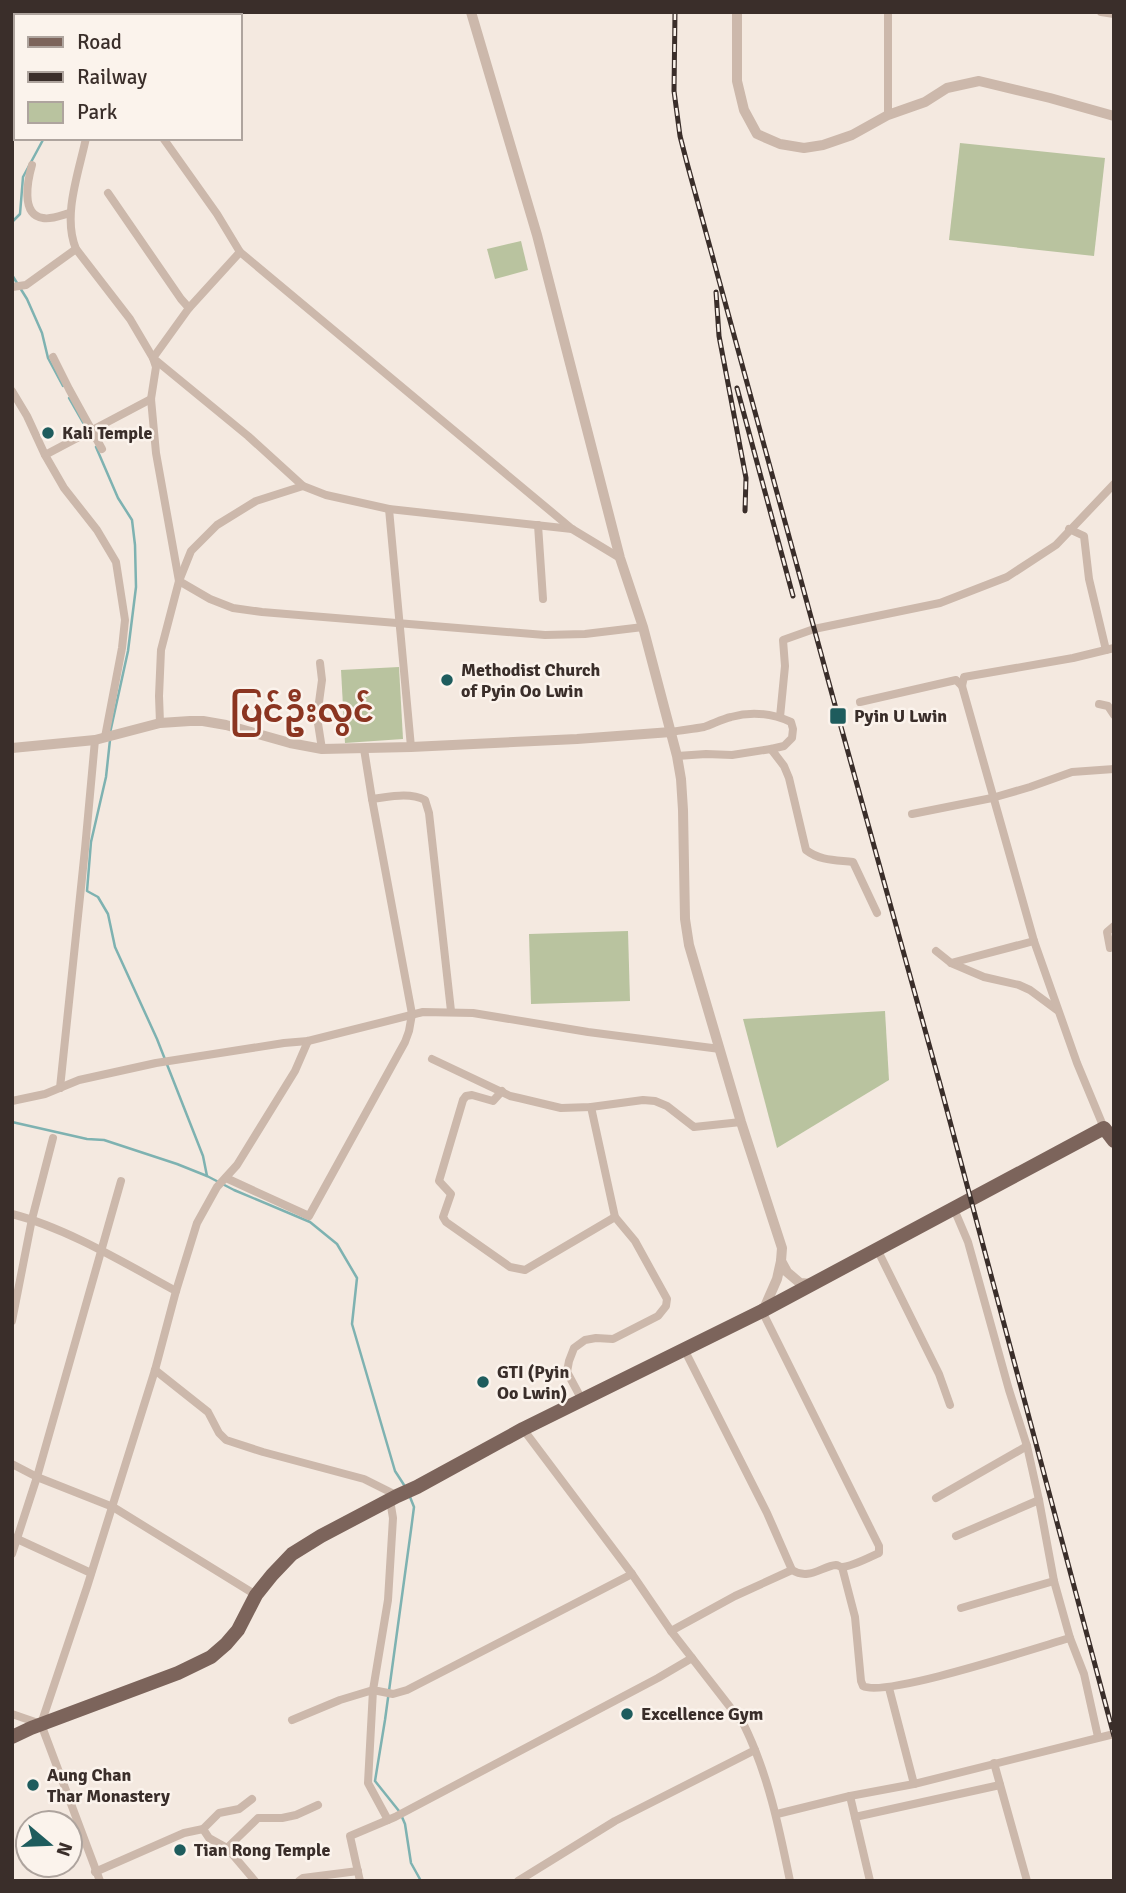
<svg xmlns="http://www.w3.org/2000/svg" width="1126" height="1893" font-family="Signika,'Noto Sans Myanmar',sans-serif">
	<rect width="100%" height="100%" fill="#f4e9e0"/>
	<!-- green -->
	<g fill="#b9c39f">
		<path d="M960,143l145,15 -11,98 -145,-16z"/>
		<path d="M521,241l7,29 -33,9 -8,-30z"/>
		<path d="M399,667l4,72 -58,4 -4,-73z"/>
		<path d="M628,931l2,70 -99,3 -2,-70z"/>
		<path d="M885,1011l4,69 -112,68 -34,-129z"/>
	</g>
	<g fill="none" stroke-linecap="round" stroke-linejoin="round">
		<!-- stream -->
		<g stroke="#7eb2b1" stroke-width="2.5">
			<path d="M12,222l8,-8 3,-37 21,-39"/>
			<path d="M12,275l15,24 15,34 6,25 15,28"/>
			<path d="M69,398l16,28"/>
			<path d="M96,447l22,51 14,22 3,25 1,42 -8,64 -18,82"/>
			<path d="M110,740l-4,37 -15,65 -4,49 11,6 10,17 7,33 42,92 46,117 4,20"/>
			<path d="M12,1122l75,17 17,1 73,24 30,12 27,14 76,32 27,22 20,34 -5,46 43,147 11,17"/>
			<path d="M399,1811l-24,-30 10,-61 26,-190 3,-23 -4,-10"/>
			<path d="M402,1817l3,7 6,39 10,18"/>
		</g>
		<!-- minor -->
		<g stroke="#ccb8ab" stroke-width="8">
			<path d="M78,12l2,4"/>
			<path d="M888,12v103"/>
			<path d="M1101,12l13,2"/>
			<path d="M12,13l11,3"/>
			<path d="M86,138c-7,34 -24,78 -10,111l54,70 23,39 95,78 55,50 23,9 63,14 183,20"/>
			<path d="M163,138l54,76 23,38 332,277 48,29"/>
			<path d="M32,165c-4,14 -12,50 11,53 8,2 19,-3 27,-5"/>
			<path d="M108,193l73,106 8,9"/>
			<path d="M240,252l-51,56 -36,50 3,9 -5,32 5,54 23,128 31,18 23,9 29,4 283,23 40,-1 58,-7"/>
			<path d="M12,287l14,-2 50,-36"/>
			<path d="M53,357l16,32 33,60"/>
			<path d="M12,391l15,25 18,39 19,33 33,42 19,32 9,58 -3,28 -17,89"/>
			<path d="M45,455l106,-56"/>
			<path d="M389,509l22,238"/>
			<path d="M538,525l5,74"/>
			<path d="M1069,529l15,7 5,43 17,71"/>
			<path d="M320,663l2,17 -5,37 5,32"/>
			<path d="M860,702l96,-22 6,6"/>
			<path d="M1099,704l9,2 6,9"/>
			<path d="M780,717l5,-51 -2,-26 31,-11 126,-26 67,-26 49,-32 58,-61"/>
			<path d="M160,723l-1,-27 2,-46 18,-69 12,-30 26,-26 39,-24 47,-15"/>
			<path d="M671,732c11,-2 22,-3 33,-5 9,-3 18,-8 27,-10 21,-6 40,-4 60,5l2,7 -1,9 -8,8 -13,3 -39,6 -26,-1 -29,2"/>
			<path d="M771,749l13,17 5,12 17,72c14,11 30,10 47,12l24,51"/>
			<path d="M372,799c17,-2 37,-7 53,1l4,13 22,198"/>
			<path d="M912,814l80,-16 38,-11 42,-15 42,-3"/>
			<path d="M1110,948l-3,-16 7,-6"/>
			<path d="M936,951l15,12 33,14 35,8 11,5 27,20"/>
			<path d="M951,963l83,-22"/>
			<path d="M432,1059l78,37 9,2 42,10 30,-1 52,-7 12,1 12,5 27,21 47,-5"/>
			<path d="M60,1088l25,-239 10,-109"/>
			<path d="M502,1091l-9,10 -21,-6 -6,1 -3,4 -24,81 12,13 -8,23 3,5 64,45 15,3 90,-53"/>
			<path d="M12,1101l33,-7 34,-14 77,-17 128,-20 24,-2 115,-29 50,1 115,19 132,17"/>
			<path d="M1104,1128l-27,-65 -43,-122 -72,-255 2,-9 109,-19 41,-10"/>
			<path d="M226,1178l83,38 96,-174 4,-11 3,-17 -40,-215 -8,-50"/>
			<path d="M954,1209l14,33 41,148 18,56 12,54 15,81 16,57 14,36 14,63"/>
			<path d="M12,1214c55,14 114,50 164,77"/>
			<path d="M877,1249l62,125 11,31"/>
			<path d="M12,1321l20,-102 21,-81"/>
			<path d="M685,1351l82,162 25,57"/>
			<path d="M155,1370l53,42 11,21 7,7 37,12 101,27 32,16"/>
			<path d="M582,1400l-15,-28 2,-11 5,-13 11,-8 11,-2 17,1 45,-23 8,-10 1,-7 -32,-58 -20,-24 -24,-110"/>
			<path d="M523,1429l109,145 39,57 73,94c24,49 35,102 46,156"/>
			<path d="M12,1464l25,13 76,30 143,88"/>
			<path d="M936,1498l91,-52"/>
			<path d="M390,1500l3,18 -5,82 -15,90 20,4 14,-4 225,-116"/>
			<path d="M956,1536l83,-36"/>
			<path d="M15,1538l76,35"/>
			<path d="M12,1554l25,-77 84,-296"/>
			<path d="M842,1567l13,50 6,64 2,5c22,12 175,-39 207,-48"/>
			<path d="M961,1608l93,-27"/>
			<path d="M671,1631l64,-35 57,-26c17,11 30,-4 44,-5 2,0 4,2 6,2 9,0 28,-10 37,-14v-7l-117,-235"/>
			<path d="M889,1688l25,96"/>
			<path d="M12,1714l29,10"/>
			<path d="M292,1720l48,-20 33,-10 -5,93 20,37"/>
			<path d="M994,1763l33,118"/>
			<path d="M850,1796l20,85"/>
			<path d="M777,1814l73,-18 64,-12 200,-50"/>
			<path d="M855,1817l145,-32"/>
			<path d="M203,1829l16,-16 20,-4 13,-10"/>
			<path d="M227,1848l31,-30h24l14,-3 22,-10"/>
			<path d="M95,1872l89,-39 19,-4 6,9 18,10 28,33"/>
			<path d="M100,1881l-59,-157 46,-137 68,-217 21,-79 21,-68 20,-36 20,-22 58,-94 13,-30"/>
			<path d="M299,1881l4,-3 55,-7"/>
			<path d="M360,1881l-10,-45 45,-19 263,-139 34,-20"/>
			<path d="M518,1881l97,-60 140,-71"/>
		</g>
		<!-- tertiary -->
		<g stroke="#ccb8ab" stroke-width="10">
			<path d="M471,12l66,223 83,323 23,69 34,129 4,23 2,31 2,109 4,26 52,177 41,126 -1,13 6,11 13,11 13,1"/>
			<path d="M737,12v69l7,29 13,24 23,10 24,4 19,-3 29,-10 36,-20 37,-13 22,-14 32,-7 71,17 64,18"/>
			<path d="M34,16l2,-4"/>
			<path d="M12,50l4,-5"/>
			<path d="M12,748l83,-8 65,-17 30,-2h13l23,4 64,18 32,6 89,-2 166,-8 94,-7"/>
			<path d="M763,1311l14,-32 4,-18"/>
		</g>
		<!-- primary -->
		<path stroke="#7c645b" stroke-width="14" d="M12,1737l19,-9 147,-55 33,-16 15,-13 12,-14 18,-35 16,-20 20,-21 29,-18 76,-40 20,-9 106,-58 239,-118 342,-183 10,13"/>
		<defs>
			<g id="rail">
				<path d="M675,12l-1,79 6,45 7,27 151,553 102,368 174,652"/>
				<path d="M716,292l3,44 27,142 -1,33"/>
				<path d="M737,388l56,208"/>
			</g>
		</defs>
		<!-- rail casing -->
		<use href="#rail" stroke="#3a2e2a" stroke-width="5"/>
		<!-- rail -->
		<use href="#rail" stroke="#fbf3ec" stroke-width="2.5" stroke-dasharray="8" stroke-linecap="butt"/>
	</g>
	<!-- markers -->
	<g fill="#1e5c5d" stroke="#fbf3ec" stroke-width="2.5">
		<circle cx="48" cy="433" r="7"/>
		<circle cx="447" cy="680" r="7"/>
		<rect x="829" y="707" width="18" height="18" rx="3.5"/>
		<circle cx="483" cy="1382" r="7"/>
		<circle cx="627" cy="1714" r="7"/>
		<circle cx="33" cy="1785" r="7"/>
		<circle cx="180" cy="1850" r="7"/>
	</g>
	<g text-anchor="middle" stroke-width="5" stroke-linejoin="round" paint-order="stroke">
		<!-- poi labels -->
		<g font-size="18" font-weight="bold" fill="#3a2e2a" stroke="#fbf3ec" text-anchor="start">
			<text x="62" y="439">Kali Temple</text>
			<text x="461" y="676">Methodist Church<tspan x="461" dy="21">of Pyin Oo Lwin</tspan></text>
			<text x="854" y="722">Pyin U Lwin</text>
			<text x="497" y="1378">GTI (Pyin<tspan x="497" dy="21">Oo Lwin)</tspan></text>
			<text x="641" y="1720">Excellence Gym</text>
			<text x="47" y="1781">Aung Chan<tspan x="47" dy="21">Thar Monastery</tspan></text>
			<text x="194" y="1856">Tian Rong Temple</text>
		</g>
		<!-- town labels -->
		<g font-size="32" font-weight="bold" fill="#8b3521" stroke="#fbf3ec">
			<text x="302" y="722">ပြင်ဦးလွင်</text>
		</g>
	</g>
	<!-- border -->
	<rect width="1126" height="1893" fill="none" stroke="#3a2e2a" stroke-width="28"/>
	<!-- legend -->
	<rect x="14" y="14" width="228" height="126" fill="#fbf3ec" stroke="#aea49e" stroke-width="2"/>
	<rect x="28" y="37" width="35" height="10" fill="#7c645b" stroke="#aea49e" stroke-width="2"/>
	<text x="77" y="49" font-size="21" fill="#3a2e2a">Road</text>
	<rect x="28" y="72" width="35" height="10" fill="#3a2e2a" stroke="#aea49e" stroke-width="2"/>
	<text x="77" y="84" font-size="21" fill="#3a2e2a">Railway</text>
	<rect x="28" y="102" width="35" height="21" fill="#b9c39f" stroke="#aea49e" stroke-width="2"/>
	<text x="77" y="119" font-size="21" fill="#3a2e2a">Park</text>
	<!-- north arrow -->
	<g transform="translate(49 1844) rotate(109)"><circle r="33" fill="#fbf3ec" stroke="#aea49e" stroke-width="2"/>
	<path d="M0-5L12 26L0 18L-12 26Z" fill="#1e5c5d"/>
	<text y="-10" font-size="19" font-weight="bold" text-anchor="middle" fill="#3a2e2a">N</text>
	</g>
</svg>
